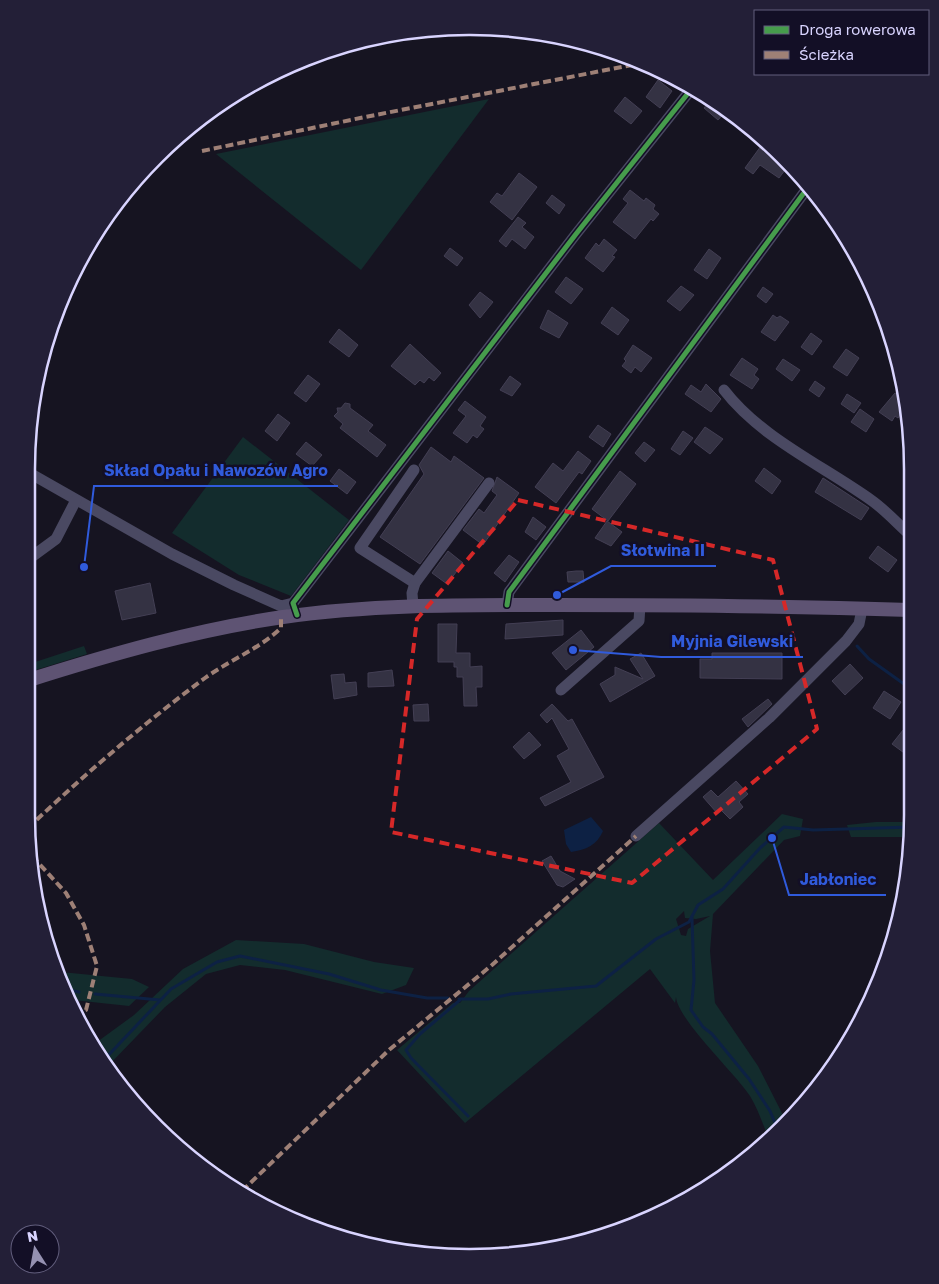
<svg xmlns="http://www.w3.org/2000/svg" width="939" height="1284" font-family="'Golos Text',sans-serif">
	<rect width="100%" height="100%" fill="#161421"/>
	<!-- green -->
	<g fill="#132c2d" fill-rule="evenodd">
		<path d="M489,99l-128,171 -145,-116z"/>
		<path d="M243,437l106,83 -58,76 -52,-21 -67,-42z"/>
		<path d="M84,646l3,8 -61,19v-8z"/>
		<path d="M782,814l21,5 -3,17 -16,4 -71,74 -3,37 5,52 43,63 28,55 -17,18c-6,-14 -11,-30 -19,-43 -15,-23 -72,-76 -74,-99l-1,6 -25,-34 -185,154 -68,-73 56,-47h7l9,-12 190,-168 54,57zM684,911l1,7 11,1 14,-3 -22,13 -2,7 -5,-1 -5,-16z"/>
		<path d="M876,822h36v15h-61l-4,-12z"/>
		<path d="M236,940l68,4 70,18 40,6 -8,17 -24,9 -97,-24 -45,-5 -34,9 -41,33 -58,60 -13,-22 3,-3 37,-27 49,-46z"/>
		<path d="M61,972l71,7 17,8 -20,19 -56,-6z"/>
	</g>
	<!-- water -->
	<path fill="#0d2144" d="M591,817l12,14c-6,14 -17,19 -32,21l-5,-8 -2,-14z"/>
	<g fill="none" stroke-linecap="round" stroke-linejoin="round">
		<!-- stream -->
		<g stroke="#0d2144" stroke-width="3">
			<path d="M857,646l12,13 42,30"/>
			<path d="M692,918l2,62 -3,30 12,17 9,7 37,45 21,32 8,19"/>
			<path d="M69,990l10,2"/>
			<path d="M95,994l65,6"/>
			<path d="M459,999h29l23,-5 85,-8 60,-47 33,-17 9,-17 25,-16 37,-41 24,-21 29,3 99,-3"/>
			<path d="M460,1000l-40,34 -14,16 5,8 57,58"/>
			<path d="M102,1062l69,-73 46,-27 23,-6 89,18 52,16 46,8h21"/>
		</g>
	</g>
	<!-- building -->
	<g fill="#343243" stroke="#433f54">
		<path d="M658,80l14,11 -12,17 -14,-11z"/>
		<path d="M625,97l17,14 -11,13 -17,-13z"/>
		<path d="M711,100l15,11 -8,9 -14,-12z"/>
		<path d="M761,146l27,20 -9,12 -19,-13 -7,9 -8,-6z"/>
		<path d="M519,173l18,14 -25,33 -22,-18 7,-9 5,3z"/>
		<path d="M630,190l14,11 2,-3 9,7 -2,4 6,5 -6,7 -2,-2 -16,20 -22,-17 15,-19 -5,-4z"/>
		<path d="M552,195l13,10 -6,9 -13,-11z"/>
		<path d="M518,217l8,6 -4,4 12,10 -9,12 -13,-10 -6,8 -7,-6z"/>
		<path d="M604,239l13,11 -5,6 3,1 -12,15 -18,-14 11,-15 3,3z"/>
		<path d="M450,248l13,10 -6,8 -13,-10z"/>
		<path d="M709,249l12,9 -14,21 -13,-9z"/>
		<path d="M566,277l17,12 -12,15 -16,-12z"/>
		<path d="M681,286l13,9 -14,16 -13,-10z"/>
		<path d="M763,287l10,7 -7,9 -9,-7z"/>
		<path d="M480,292l13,10 -13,16 -11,-13z"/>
		<path d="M612,307l17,13 -11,15 -17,-12z"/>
		<path d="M548,310l20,13 -9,15 -19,-10z"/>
		<path d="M773,315l4,3 3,-2 9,6 -14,19 -14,-9z"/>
		<path d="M339,329l19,16 -9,12 -20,-15z"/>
		<path d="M811,333l11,8 -10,14 -11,-8z"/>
		<path d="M410,344l31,29 -7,8 -5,-4 -5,6 -4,-3 -5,5 -24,-19z"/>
		<path d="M633,345l19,13 -11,14 -6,-5 -4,6 -9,-7 4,-5 -2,-2z"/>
		<path d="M846,349l13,9 -12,18 -14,-9z"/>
		<path d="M742,358l16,11 -4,6 5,4 -7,10 -22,-14z"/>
		<path d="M783,359l17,11 -8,11 -16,-12z"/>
		<path d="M308,375l12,9 -14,18 -12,-9z"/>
		<path d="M510,376l11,8 -9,12 -12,-6z"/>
		<path d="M815,381l10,7 -6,9 -10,-7z"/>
		<path d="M706,384l15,15 -10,13 -26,-18 6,-9 10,7z"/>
		<path d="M895,393l11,7 1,4 -9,14 -3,-2 -3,5 -13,-9z"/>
		<path d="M847,394l14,9 -7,10 -13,-9z"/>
		<path d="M465,401l21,16 -6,9 4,3 -7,9 -4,-3 -6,8 -14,-10 13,-17 -8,-6z"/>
		<path d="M345,403l5,1v4l23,17 -5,6 18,14 -9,12 -37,-29 3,-4 -9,-8 4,-4 -1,-4h4z"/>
		<path d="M860,409l14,10 -8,13 -15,-10z"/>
		<path d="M278,414l12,9 -13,18 -12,-10z"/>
		<path d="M598,425l13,9 -8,13 -14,-10z"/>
		<path d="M705,427l18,12 -13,15 -16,-12z"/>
		<path d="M683,431l10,7 -13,17 -9,-6z"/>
		<path d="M306,442l16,13 -10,11 -16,-12z"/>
		<path d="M644,442l11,8 -10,12 -10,-9z"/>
		<path d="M431,447l20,15 3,-6 30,22 -64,86 -40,-27 44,-63 -5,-9z"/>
		<path d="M578,451l13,10 -9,13 -3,-2 -23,31 -21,-16 18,-24 10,8z"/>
		<path d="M764,468l17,13 -9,13 -17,-13z"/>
		<path d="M339,469l17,13 -9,12 -17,-13z"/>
		<path d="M620,471l16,13 -28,37 -16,-12z"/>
		<path d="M497,477l22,16 -36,52 -20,-15 16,-21 5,4 13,-18 -5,-4z"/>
		<path d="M823,478l46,30 -8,12 -46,-28z"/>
		<path d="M533,517l13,10 -10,13 -11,-8z"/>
		<path d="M607,521l15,11 -11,14 -16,-8z"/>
		<path d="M878,546l19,14 -9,12 -19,-14z"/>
		<path d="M448,551l15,12 -16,21 -15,-11z"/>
		<path d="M509,555l10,7 -14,20 -11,-9z"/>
		<path d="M576,571h7l1,11h-16l-1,-10z"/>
		<path d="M150,583l6,30 -34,7 -7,-29z"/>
		<path d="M563,620v15l-58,4 1,-15z"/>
		<path d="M438,624h19l-1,29h14v14l12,-1v21h-6l1,19h-13l-1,-29h-6v-10h-3v-5h-16z"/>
		<path d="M581,630l13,17 -28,23 -14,-17z"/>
		<path d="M641,653l14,23 -45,26 -10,-18 15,-9v-8l28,12 -13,-20z"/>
		<path d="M712,653h70v26l-82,-1v-19h12z"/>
		<path d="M850,664l13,14 -18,17 -13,-14z"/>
		<path d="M392,670l2,16 -26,1v-14z"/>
		<path d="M344,674l1,9 11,-1 1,13 -23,4 -3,-24z"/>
		<path d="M884,691l17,11 -11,17 -17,-11z"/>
		<path d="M768,699l4,5 -24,23 -6,-8z"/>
		<path d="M428,704l1,17h-15l-1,-16z"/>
		<path d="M552,704l16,17 4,-2 32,58 -59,29 -5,-8 31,-16 -14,-26 12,-7 -17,-31 -5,5 -7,-8z"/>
		<path d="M911,720v38l-19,-14z"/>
		<path d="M529,732l12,13 -17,14 -11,-12z"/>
		<path d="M736,781l12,13 -9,8 4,5 -13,12 -9,-9 -4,3 -14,-16 8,-7 7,7z"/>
		<path d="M551,856l9,15 15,8 -12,8 -6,-2 -15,-24z"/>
	</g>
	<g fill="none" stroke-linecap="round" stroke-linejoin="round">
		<!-- minor -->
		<g stroke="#4a4962" stroke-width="11">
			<path d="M724,390c37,48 98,75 147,110 13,9 25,22 37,33l2,5"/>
			<path d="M414,470l-54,78 55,35"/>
			<path d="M26,471l146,83 62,31 47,21 12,-3 283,-369 117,-147"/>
			<path d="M26,561l30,-22 20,-39"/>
			<path d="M507,605l2,-13 300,-406"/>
			<path d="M413,606l-1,-13 3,-10 74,-100"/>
			<path d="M561,690l78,-69 1,-16"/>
			<path d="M636,836l133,-118 77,-77 13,-17 3,-15"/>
		</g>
		<!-- major -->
		<path stroke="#5e5373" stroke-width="14" d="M26,681c85,-27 169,-51 257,-64 90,-13 182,-12 273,-12 118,0 236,1 354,5"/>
		<!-- quiet -->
		<g stroke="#9e8076" stroke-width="4" stroke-dasharray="8 4" stroke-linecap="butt">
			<path d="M202,151l163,-34 277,-54"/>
			<path d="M28,828c56,-53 115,-104 177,-150 25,-18 54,-29 76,-50v-11"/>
			<path d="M32,856l34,37 18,32 13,41 -11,44 -7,3"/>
			<path d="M242,1191l147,-141 103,-85 144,-129"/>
		</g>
		<defs>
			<g id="cycleway">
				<path d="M507,605l2,-13 300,-406"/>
				<path d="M297,615l-4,-12 283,-369 117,-147"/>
			</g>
		</defs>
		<!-- cycleway casing -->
		<use href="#cycleway" stroke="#130f26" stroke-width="8"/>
		<!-- cycleway -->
		<use href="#cycleway" stroke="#469c4c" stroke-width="5"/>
	</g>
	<!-- marked area -->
	<path fill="none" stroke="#d62828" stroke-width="4" stroke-dasharray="10 6" stroke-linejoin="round" d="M518,500l255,60 44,169 -185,154 -241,-51 26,-213z"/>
	<!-- crop -->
	<path d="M0 0H939V1284H0ZM469 35H470A434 434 0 0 1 904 469V815A434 434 0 0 1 470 1249H469A434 434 0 0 1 35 815V469A434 434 0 0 1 469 35Z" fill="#231f37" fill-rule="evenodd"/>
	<path fill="none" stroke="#d9d4ff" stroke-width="2.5" d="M469 35H470A434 434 0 0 1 904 469V815A434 434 0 0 1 470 1249H469A434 434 0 0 1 35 815V469A434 434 0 0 1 469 35Z"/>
	<!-- callouts -->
	<path fill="none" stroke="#305bdc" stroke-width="2" d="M84 567L94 486H338M557 595L611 566H716M573 650L661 657H803M772 838L789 895H886"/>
	<g fill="#305bdc" stroke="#130f26" stroke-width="2">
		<circle cx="84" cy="567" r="5"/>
		<circle cx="557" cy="595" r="5"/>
		<circle cx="573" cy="650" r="5"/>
		<circle cx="772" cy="838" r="5"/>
	</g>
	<g font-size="16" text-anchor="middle" font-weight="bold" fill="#305bdc" stroke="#130f26" stroke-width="5" stroke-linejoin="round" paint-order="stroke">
		<text x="216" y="476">Skład Opału i Nawozów Agro</text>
		<text x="663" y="556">Słotwina II</text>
		<text x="732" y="647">Myjnia Gilewski</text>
		<text x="838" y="885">Jabłoniec</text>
	</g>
	<!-- legend -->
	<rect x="754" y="10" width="175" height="65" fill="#130f26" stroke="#625e7d"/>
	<rect x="764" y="26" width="25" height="8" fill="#469c4c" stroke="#625e7d"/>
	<text x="799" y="35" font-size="15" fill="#d9d4ff">Droga rowerowa</text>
	<rect x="764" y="51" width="25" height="8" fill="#9e8076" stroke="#625e7d"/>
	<text x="799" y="60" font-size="15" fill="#d9d4ff">Ścieżka</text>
	<!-- north arrow -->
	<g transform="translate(35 1249) rotate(349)"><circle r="24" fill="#130f26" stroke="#625e7d"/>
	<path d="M0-4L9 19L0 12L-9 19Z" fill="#9591b1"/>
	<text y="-8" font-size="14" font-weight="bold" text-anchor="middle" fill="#d9d4ff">N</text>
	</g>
</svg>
